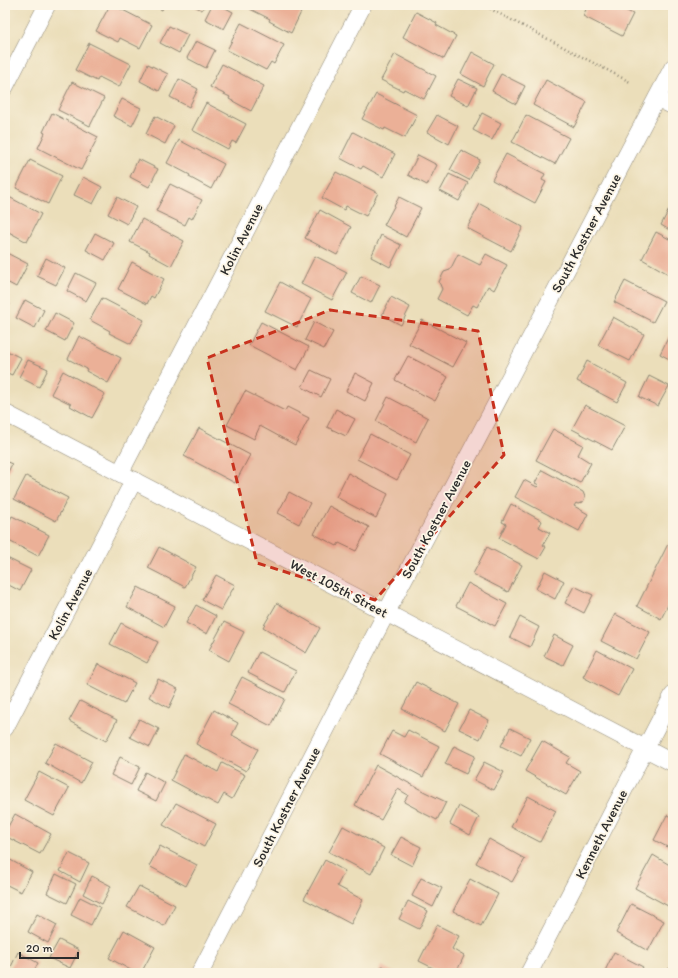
<svg xmlns="http://www.w3.org/2000/svg" width="678" height="978" font-family="Itim,sans-serif">
	<rect width="100%" height="100%" fill="#fcf5e5"/>
	<filter id="ink" filterUnits="userSpaceOnUse"><feTurbulence type="fractalNoise" baseFrequency=".025" numOctaves="2"/><feDisplacementMap in="SourceGraphic" scale="8" xChannelSelector="R" yChannelSelector="G"/><feConvolveMatrix kernelMatrix="1 2 1 2 8 2 1 2 1" color-interpolation-filters="sRGB"/></filter>
	<filter id="wash" filterUnits="userSpaceOnUse"><feTurbulence type="fractalNoise" baseFrequency=".012" numOctaves="4" result="noise"/><feDisplacementMap in="SourceGraphic" scale="16" xChannelSelector="R" yChannelSelector="G"/><feGaussianBlur stdDeviation="0.9" result="paint"/><feColorMatrix in="noise" values="0 0 0 0 0 0 0 0 0 0 0 0 0 0 0 0 0 1.4 0 .05"/><feComposite in="paint" operator="in"/></filter>
	<g filter="url(#wash)">
		<rect width="100%" height="100%" fill="#ebdeba"/>
		<g id="blocks">
			<!-- building -->
			<g fill="#ebb097">
				<path d="M110,5h3l39,20 -12,23 -20,-10 -2,4 -22,-11z"/>
				<path d="M152,5h12l-2,5z"/>
				<path d="M192,5h13l-3,5z"/>
				<path d="M212,5h8l13,7 -9,17 -19,-10z"/>
				<path d="M252,5h45l6,3 -12,25 -22,-12 1,-2 -20,-10z"/>
				<path d="M588,5h27l18,9 -11,22 -39,-20z"/>
				<path d="M416,12l21,11 -1,2 20,11 -12,23 -41,-22z"/>
				<path d="M241,23l43,22 -10,19 -3,-2 -5,8 -39,-20z"/>
				<path d="M169,26l19,9 -9,18 -19,-10z"/>
				<path d="M196,41l19,9 -9,18 -19,-10z"/>
				<path d="M89,43l42,21 -12,23 -20,-10 -2,4 -22,-11z"/>
				<path d="M472,52l22,12 -11,22 -22,-12z"/>
				<path d="M395,54l41,22 -12,23 -20,-10 -1,2 -22,-11z"/>
				<path d="M148,64l20,10 -9,17 -19,-10z"/>
				<path d="M222,64l42,22 -13,25 -22,-12 1,-2 -20,-10z"/>
				<path d="M501,74l24,12 -9,18 -24,-13z"/>
				<path d="M179,79l19,10 -9,18 -19,-10z"/>
				<path d="M458,79l19,9 -9,18 -19,-10z"/>
				<path d="M546,80l41,22 -13,25 -41,-22z"/>
				<path d="M72,82l32,16 -14,28 -32,-16z"/>
				<path d="M376,94l41,21 -12,23 -20,-10 -1,2 -22,-11z"/>
				<path d="M122,99l19,9 -9,18 -19,-10z"/>
				<path d="M206,103l40,21 -10,19 -4,-2 -4,8 -36,-19z"/>
				<path d="M52,113l46,24 -17,33 -43,-22 7,-15 -2,-1z"/>
				<path d="M482,113l19,10 -9,17 -19,-10z"/>
				<path d="M437,115l21,11 -9,18 -22,-12z"/>
				<path d="M526,115l43,23 -14,26 -43,-22z"/>
				<path d="M155,116l19,10 -9,18 -19,-10z"/>
				<path d="M353,132l42,22 -12,23 -20,-11 -2,3 -21,-11z"/>
				<path d="M179,140l45,24 -13,25 -22,-12 1,-2 -23,-12z"/>
				<path d="M461,150l19,10 -11,20 -19,-10z"/>
				<path d="M506,154l39,20 -3,6 4,2 -11,21 -43,-23z"/>
				<path d="M418,155l19,10 -10,20 -19,-10z"/>
				<path d="M138,159l20,10 -9,18 -19,-10z"/>
				<path d="M30,160l32,16 -14,28 -32,-16z"/>
				<path d="M336,172l42,21 -12,23 -20,-10 -2,4 -22,-12z"/>
				<path d="M449,174l19,9 -9,18 -19,-10z"/>
				<path d="M83,177l19,10 -9,17 -19,-9z"/>
				<path d="M170,184l32,16 -10,19 -3,-2 -4,8 -29,-14z"/>
				<path d="M9,197l32,17 -14,28 -22,-12v-24z"/>
				<path d="M117,197l19,10 -9,17 -19,-10z"/>
				<path d="M399,197l22,11 -15,29 -22,-12z"/>
				<path d="M673,202v30l-12,-7z"/>
				<path d="M480,204l43,23 -12,24 -44,-23z"/>
				<path d="M320,210l31,17 -14,28 -32,-17z"/>
				<path d="M142,219l42,22 -13,25 -22,-12 1,-2 -20,-10z"/>
				<path d="M656,232l17,9 -1,35 -30,-17z"/>
				<path d="M95,233l19,10 -9,17 -19,-10z"/>
				<path d="M381,235l20,10 -11,22 -19,-10z"/>
				<path d="M5,252l23,12 -12,23 -11,-6z"/>
				<path d="M458,254l22,11 6,-11 21,11 -13,25 -6,-4 -11,21 -4,-2 -6,10 -30,-16 5,-10 -3,-7 5,-10 6,-2z"/>
				<path d="M315,256l32,16 -15,28 -31,-16z"/>
				<path d="M46,258l19,10 -9,17 -19,-9z"/>
				<path d="M132,262l32,17 -10,19 -3,-2 -4,8 -29,-15z"/>
				<path d="M76,273l20,10 -10,18 -19,-10z"/>
				<path d="M361,276l19,9 -9,18 -19,-10z"/>
				<path d="M625,281l39,20 -11,21 -39,-20z"/>
				<path d="M280,282l31,17 -14,28 -32,-16z"/>
				<path d="M391,297l19,10 -9,18 -19,-10z"/>
				<path d="M102,298l42,22 -13,24 -22,-11 1,-2 -20,-11z"/>
				<path d="M25,300l19,10 -9,18 -19,-10z"/>
				<path d="M5,301l5,3 -5,9z"/>
				<path d="M55,313l19,10 -9,18 -19,-10z"/>
				<path d="M613,317l31,17 -14,27 -32,-16z"/>
				<path d="M422,320l44,23 -13,24 -44,-23z"/>
				<path d="M261,322l48,25 -12,23 -48,-25z"/>
				<path d="M314,322l19,10 -9,17 -19,-9z"/>
				<path d="M79,336l42,22 -13,25 -22,-12 1,-2 -19,-10z"/>
				<path d="M669,336l4,3v22l-13,-7z"/>
				<path d="M5,350l16,8 -9,17 -7,-3z"/>
				<path d="M408,356l40,21 -13,24 -40,-21z"/>
				<path d="M28,360l20,9 -9,18 -20,-10z"/>
				<path d="M587,361l40,22 -10,19 -40,-21z"/>
				<path d="M311,370l19,9 -9,18 -19,-10z"/>
				<path d="M63,371l42,23 -13,24 -22,-12 1,-2 -20,-10z"/>
				<path d="M355,373l19,10 -9,18 -19,-10z"/>
				<path d="M649,376l20,10 -11,20 -19,-9z"/>
				<path d="M245,391l40,20 2,-4 22,11 -14,27 -35,-19 -6,13 -27,-14z"/>
				<path d="M388,397l40,21 -12,24 -40,-21z"/>
				<path d="M673,402v10l-4,-2z"/>
				<path d="M585,405l40,21 -13,24 -40,-21z"/>
				<path d="M336,409l19,10 -9,17 -19,-9z"/>
				<path d="M199,428l51,27 -15,28 -51,-27z"/>
				<path d="M553,429l30,16 -5,10 13,8 -11,20 -44,-23z"/>
				<path d="M370,434l40,21 -13,25 -40,-21z"/>
				<path d="M5,461l7,3 -7,14z"/>
				<path d="M542,470l41,22 2,5 -2,5 -5,2 -2,-1 -2,3 14,8 -9,17 -64,-34 9,-17 13,7 2,-2 -4,-2z"/>
				<path d="M348,473l40,21 -12,24 -40,-21z"/>
				<path d="M26,476l42,22 -12,23 -42,-22z"/>
				<path d="M289,492l21,11 -11,21 -21,-11z"/>
				<path d="M511,504l31,17 -3,6 11,6 -7,12 3,2 -7,12 -40,-21 7,-14 -4,-2z"/>
				<path d="M329,506l40,21 -13,24 -17,-8 -2,3 -23,-12z"/>
				<path d="M12,516l37,19 -11,21 -33,-17v-9z"/>
				<path d="M668,544l5,3v48l-12,24 -24,-13z"/>
				<path d="M159,547l37,20 -11,20 -37,-19z"/>
				<path d="M487,547l35,18 -14,27 -35,-18z"/>
				<path d="M5,557l26,13 -11,21 -15,-8z"/>
				<path d="M545,571l19,10 -9,18 -19,-10z"/>
				<path d="M216,575l19,10 -14,25 -19,-10z"/>
				<path d="M468,583l39,21 -12,22 -39,-20z"/>
				<path d="M574,586l19,9 -9,18 -19,-10z"/>
				<path d="M138,587l37,19 -11,21 -37,-20z"/>
				<path d="M277,603l43,25 -14,25 -43,-26z"/>
				<path d="M196,605l20,11 -9,18 -21,-11z"/>
				<path d="M615,614l35,18 -14,27 -35,-18z"/>
				<path d="M520,617l19,10 -9,20 -20,-10z"/>
				<path d="M224,622l20,10 -15,29 -20,-11z"/>
				<path d="M121,623l37,19 -11,21 -37,-19z"/>
				<path d="M554,635l19,10 -10,20 -19,-9z"/>
				<path d="M597,650l35,19 -14,27 -35,-19z"/>
				<path d="M259,652l37,19 -11,21 -37,-19z"/>
				<path d="M98,664l37,19 -11,21 -37,-19z"/>
				<path d="M242,677l43,22 -14,27 -43,-22z"/>
				<path d="M158,679l20,10 -9,19 -20,-11z"/>
				<path d="M416,682l43,22 -14,27 -43,-22z"/>
				<path d="M80,701l37,19 -11,21 -37,-20z"/>
				<path d="M214,710l24,13 -6,12 26,14 -12,22 -50,-27z"/>
				<path d="M469,710l20,10 -9,19 -21,-10z"/>
				<path d="M139,719l20,10 -9,18 -20,-10z"/>
				<path d="M510,728l20,10 -9,18 -20,-10z"/>
				<path d="M408,730l31,16 -16,31 -43,-23 12,-23 12,6z"/>
				<path d="M542,741l28,16 -4,6 14,8 -14,24 -41,-24z"/>
				<path d="M56,743l36,19 -11,21 -36,-20z"/>
				<path d="M454,746l21,10 -9,18 -21,-10z"/>
				<path d="M184,754l34,18 4,-9 23,12 -13,24 -8,-5 -6,11 -47,-25z"/>
				<path d="M120,757l20,10 -9,18 -20,-10z"/>
				<path d="M484,762l20,10 -10,18 -20,-10z"/>
				<path d="M376,765l49,27 21,10 -9,18 -20,-10v-1l-13,-7 4,-7 -10,-6 -17,31 -26,-15z"/>
				<path d="M39,772l30,16 -15,28 -30,-16z"/>
				<path d="M145,772l20,11 -9,18 -20,-10z"/>
				<path d="M528,796l28,15 -16,31 -29,-15z"/>
				<path d="M176,803l40,21 -12,23 -41,-22z"/>
				<path d="M459,806l20,11 -9,18 -20,-11z"/>
				<path d="M15,814l36,20 -11,20 -35,-18v-4z"/>
				<path d="M667,815l6,3v32l-19,-10z"/>
				<path d="M343,826l41,22 -13,26 -42,-22z"/>
				<path d="M401,837l20,10 -9,19 -21,-11z"/>
				<path d="M489,839l36,20 -13,23 -36,-19z"/>
				<path d="M160,846l37,19 -11,21 -37,-20z"/>
				<path d="M69,853l20,10 -9,19 -20,-11z"/>
				<path d="M653,855l20,12v29l-5,10 -33,-18z"/>
				<path d="M5,857l27,15 -11,20 -16,-8z"/>
				<path d="M325,860l20,11 -8,15 26,14 -12,24 -47,-25z"/>
				<path d="M56,874l20,10 -9,19 -20,-10z"/>
				<path d="M92,876l19,10 -9,18 -19,-10z"/>
				<path d="M421,878l21,10 -9,19 -21,-11z"/>
				<path d="M470,879l28,15 -17,32 -28,-15z"/>
				<path d="M139,886l36,19 -11,21 -37,-19z"/>
				<path d="M80,897l20,10 -9,18 -20,-10z"/>
				<path d="M408,901l20,10 -9,18 -20,-10z"/>
				<path d="M631,904l33,17 -16,30 -32,-18z"/>
				<path d="M37,914l20,11 -9,18 -20,-11z"/>
				<path d="M437,925l22,11 -7,13 12,7 -8,17h-13l-24,-12z"/>
				<path d="M124,930l31,17 -14,26h-5l-27,-15z"/>
				<path d="M59,940l20,10 -9,18 -21,-10z"/>
				<path d="M18,952l20,11 -5,10h-19l-5,-2z"/>
				<path d="M614,952l29,15 -3,6h-36z"/>
				<path d="M382,966l13,7h-17z"/>
				<path d="M669,968l4,3v2h-7z"/>
			</g>
		</g>
	</g>
	<g filter="url(#ink)">
		<use href="#blocks" fill-opacity="0" stroke="#8b8472" stroke-width="1"/>
		<g fill="none" stroke-linecap="round" stroke-linejoin="round">
			<defs>
				<g id="minor">
					<path d="M5,87l42,-82"/>
					<path d="M657,98l16,8"/>
					<path d="M5,413l668,350"/>
					<path d="M120,473l243,-468"/>
					<path d="M5,728l129,-248"/>
					<path d="M200,973l197,-381 276,-525"/>
					<path d="M529,973l144,-278"/>
				</g>
			</defs>
			<!-- minor casing -->
			<use href="#minor" stroke="#8b8472" stroke-width="18"/>
			<!-- path -->
			<path stroke="#8b8472" stroke-width="2.5" stroke-dasharray="1 3" stroke-linecap="butt" d="M483,5l147,77"/>
			<!-- minor -->
			<use href="#minor" stroke="#fff" stroke-width="17"/>
		</g>
	</g>
	<!-- marked area -->
	<path fill="#c8321e" fill-opacity="0.2" stroke="#c8321e" stroke-width="3" stroke-dasharray="8 5" stroke-linejoin="round" d="M330,310l148,21 26,124 -129,145 -118,-37 -50,-205z"/>
	<g text-anchor="middle" stroke-width="3.5" stroke-linejoin="round" paint-order="stroke">
		<!-- street labels -->
		<g font-size="14" fill="#2b2b2b" stroke="#fcf5e5">
			<text transform="translate(586 233) rotate(-62)" y="5">South Kostner Avenue</text>
			<text transform="translate(241 239) rotate(-63)" y="5">Kolin Avenue</text>
			<text transform="translate(436 519) rotate(-62)" y="5">South Kostner Avenue</text>
			<text transform="translate(339 588) rotate(28)" y="5">West 105th Street</text>
			<text transform="translate(70 604) rotate(-62)" y="5">Kolin Avenue</text>
			<text transform="translate(286 807) rotate(-63)" y="5">South Kostner Avenue</text>
			<text transform="translate(601 834) rotate(-63)" y="5">Kenneth Avenue</text>
		</g>
	</g>
	<!-- margin -->
	<rect width="678" height="978" fill="none" stroke="#fcf5e5" stroke-width="20"/>
	<!-- scale -->
	<path d="M20 952v6h58v-6" fill="none" stroke="#2b2b2b" stroke-width="2"/>
	<text x="26" y="952" font-size="12" fill="#2b2b2b" stroke="#fcf5e5" stroke-width="3" paint-order="stroke">20 m</text>
</svg>
